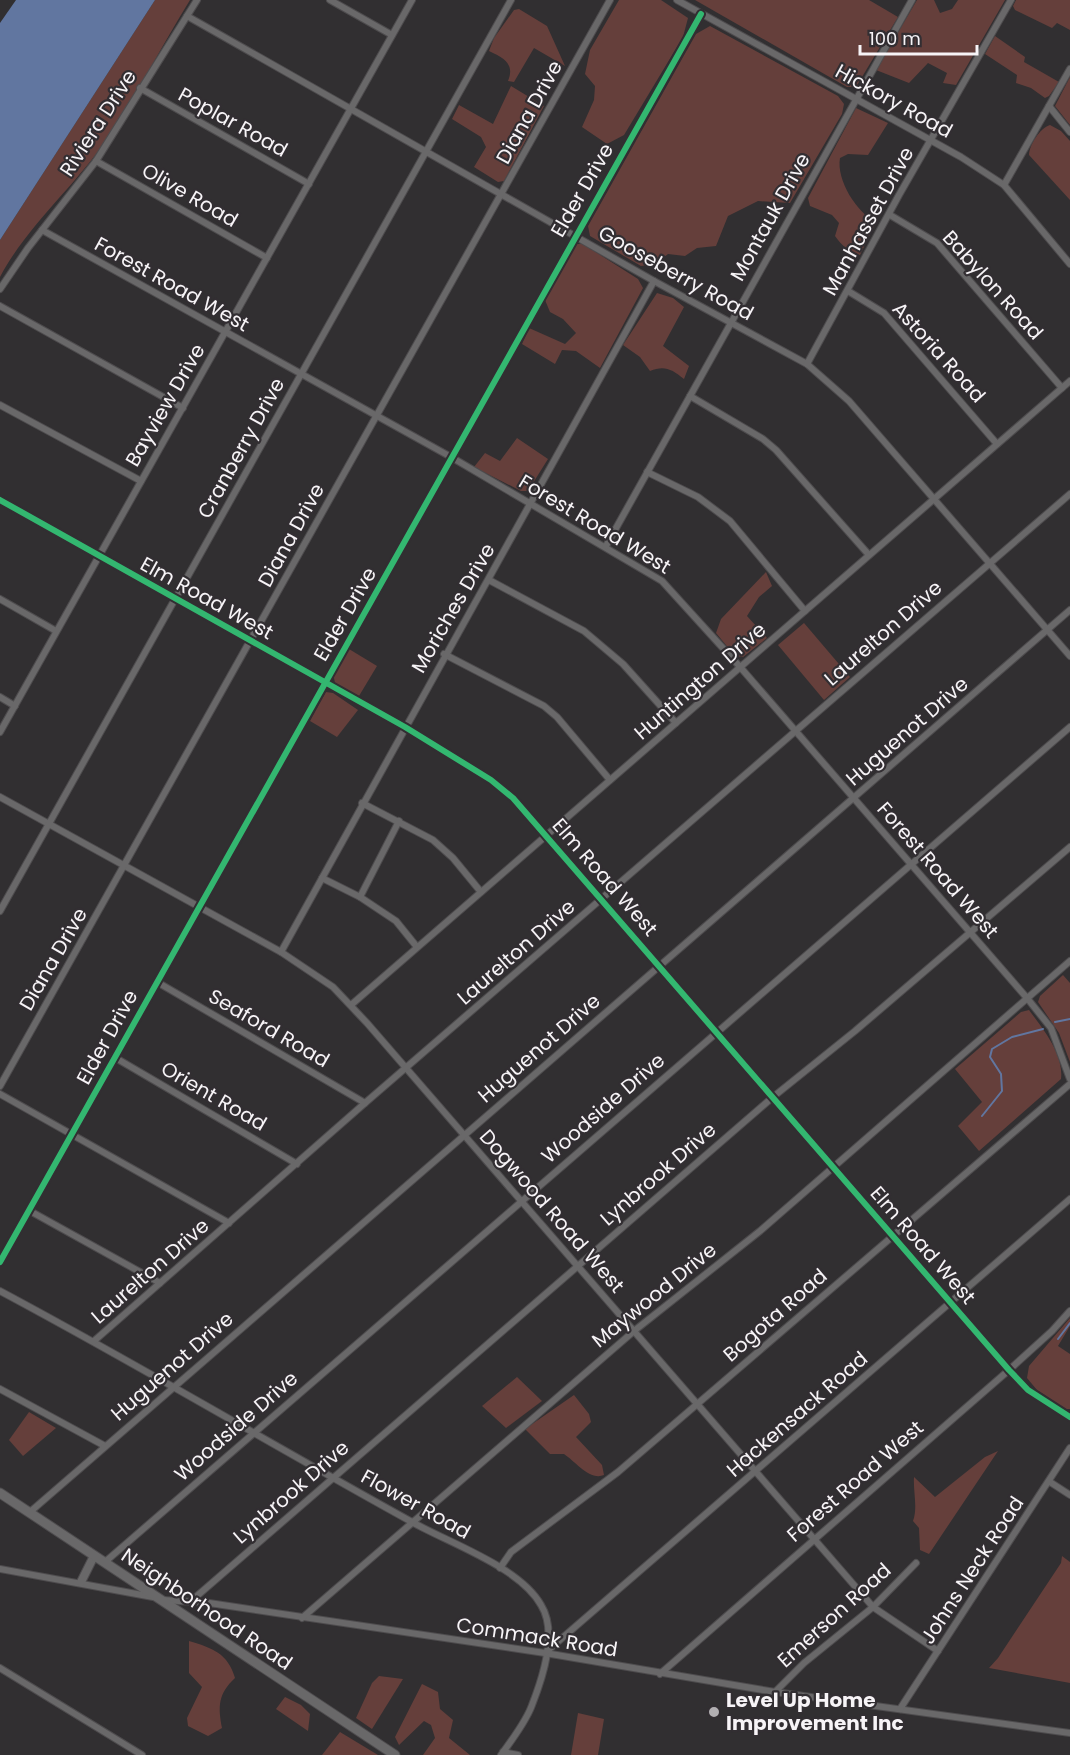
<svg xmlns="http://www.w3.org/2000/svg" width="1070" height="1755" font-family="Poppins,sans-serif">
	<rect width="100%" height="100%" fill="#312f31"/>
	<!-- green -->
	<g fill="#653f3b">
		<path d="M155,0h35c-27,44 -51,90 -79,133 -33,51 -83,91 -111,144v-37z"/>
		<path d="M619,0h42l27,18 -5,19 -59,98 -17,9 -25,-17 12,-27 1,-14 -10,-12 5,-24z"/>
		<path d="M695,0h174l29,17 -42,70h-9z"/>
		<path d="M917,0h17l6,13 12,-4 6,-9h47l-49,85 -13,-2 4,-10 -19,-10 -19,20 -33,-13z"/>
		<path d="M1016,0h54v30l-13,-7 -5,5 -37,-18 -2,-4z"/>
		<path d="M519,9l28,17 18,40 -31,-18 -20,34 -6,-1c7,-17 -4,-23 -19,-30l5,-13 20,-28z"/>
		<path d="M710,26l128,70 6,8 -2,10 -52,89 -32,-2 -30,15 -12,30 -19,2 -12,8 -17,-2 -13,10 -14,2 -51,-30 -2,-10 108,-192z"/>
		<path d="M995,36l30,21 -1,5 35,20 -10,14 -4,2 -14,-10 -15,-5 1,-8 -32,-21z"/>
		<path d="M1070,77v48l-15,-19z"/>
		<path d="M511,86l33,20 -40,75 -6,1 -24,-15 12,-20 -5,-10 -29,-18 7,-14 34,19z"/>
		<path d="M856,108l32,15 -20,32 -20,-1 -8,4c-4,22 17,55 36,64l-16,33c-11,-3 -18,-9 -25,-19l4,-13 -7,-8 -22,-9 -2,-8z"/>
		<path d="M1050,125l11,6 9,10v59l-41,-45c0,-10 11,-27 21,-30z"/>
		<path d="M575,244h8l55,35 5,9 -43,80 -24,-17 -14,-1 -7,14 -33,-20 7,-16 36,16 11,-11 -13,-14 -13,-7 -5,-12z"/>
		<path d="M657,293l16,5 11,9 -21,39 26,20 -5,13c-12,-10 -20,-14 -34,-8l-10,-14 -17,-12z"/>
		<path d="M517,438l31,21 -20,32h-7l-47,-24 11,-14 15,8z"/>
		<path d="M766,572l6,14 -13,11 -12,19 20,22 -24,19 -8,-1 -19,-23 5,-14z"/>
		<path d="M804,623l46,54 -26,23 -46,-55z"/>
		<path d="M349,649l28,17 -18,30 -24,-13 -2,-10z"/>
		<path d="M326,692l7,1 25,17 -21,27 -27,-16z"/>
		<path d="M1063,975l7,8v79l-11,-29 -21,-31 2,-6z"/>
		<path d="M1029,1010c14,19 35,44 32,69l-82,72 -21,-25 24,-24 -27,-33 66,-57z"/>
		<path d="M1070,1318v8l-12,20 12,8v55h-4l-29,-19 -10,-12 2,-12z"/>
		<path d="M517,1377l25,24 -36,27 -24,-22z"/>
		<path d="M574,1395l15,19 2,8 -15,15 26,28 2,10c-14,6 -28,-13 -40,-21h-14l-25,-25z"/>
		<path d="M29,1412l27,16 -33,28 -14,-16z"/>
		<path d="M998,1451l-69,103 -9,-4 -1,-22 -6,-7c5,-14 0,-29 1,-44l21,20 50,-40z"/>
		<path d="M1062,1556l8,6v121l-81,-15 9,-10 63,-95z"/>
		<path d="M189,1641c23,7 39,12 46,37 -17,16 -17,28 -13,50l-14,8 -20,-10 -1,-8 15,-31 -13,-14z"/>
		<path d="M379,1676l24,3 -31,50 -16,-11 16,-35z"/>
		<path d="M422,1684l16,8 2,17 13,11 -4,18 21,17h-47l12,-17 -4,-13 -7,-4 -25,24 -4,-8z"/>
		<path d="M285,1697l16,8 9,9 -2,17 -32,-22z"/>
		<path d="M578,1713l26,6 -6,36h-27z"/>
		<path d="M340,1732l38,23h-56z"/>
	</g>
	<!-- water -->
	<path fill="#6176a0" d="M16,0h139l-155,240v-217z"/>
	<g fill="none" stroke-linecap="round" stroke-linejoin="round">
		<!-- stream -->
		<g stroke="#6176a0" stroke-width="2">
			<path d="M1055,1022l15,-3"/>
			<path d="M982,1116l20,-25 -1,-17 -11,-17 2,-8 20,-12 31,-8"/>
			<path d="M1058,1339l12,-16"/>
		</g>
		<defs>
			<g id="minor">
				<path d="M330,0l62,35"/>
				<path d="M677,0l284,157 43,28 66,79"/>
				<path d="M187,16l467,265 153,83 42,37 221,255"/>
				<path d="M140,88l169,96"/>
				<path d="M1049,106l21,26"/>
				<path d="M96,161l171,97"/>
				<path d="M1004,185l66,-116"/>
				<path d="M890,215l47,28 125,145"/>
				<path d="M42,230l409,227 211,124 79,87 286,330 24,30 19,51"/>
				<path d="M0,289l28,-41 68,-87 101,-161"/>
				<path d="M848,291l36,22 113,131"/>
				<path d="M0,306l183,102"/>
				<path d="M807,364l92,-169 112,-195"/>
				<path d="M690,396l73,43 13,11 93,105"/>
				<path d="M0,405l141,76"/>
				<path d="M647,472l51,25 32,24 75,90"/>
				<path d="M0,500l405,227 86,53 22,18 496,572 19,20 42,27"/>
				<path d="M606,546l306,-546"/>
				<path d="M489,580l95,51 39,33 53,59"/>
				<path d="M0,599l56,32"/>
				<path d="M444,654l100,52 13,11 53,63"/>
				<path d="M0,697l15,9"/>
				<path d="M0,732l412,-732"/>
				<path d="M0,797l281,155 52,35 34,36 506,584 65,44"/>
				<path d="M362,803l71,37 20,18 28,34"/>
				<path d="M322,878l38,19 36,24 21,26"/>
				<path d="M360,897l39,-76"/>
				<path d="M0,911l511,-911"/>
				<path d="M281,952l373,-671"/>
				<path d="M157,982l208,121"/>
				<path d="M351,1005l719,-624"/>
				<path d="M114,1057l183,107"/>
				<path d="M0,1086l610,-1086"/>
				<path d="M0,1094l229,129"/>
				<path d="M30,1211l130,72"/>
				<path d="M0,1262l701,-1248"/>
				<path d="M0,1291c139,74 274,155 412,231 37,21 108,45 129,83 17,27 2,72 -9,100 -6,17 -21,36 -31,50"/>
				<path d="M94,1341l271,-238 705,-609"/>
				<path d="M0,1389l105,57"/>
				<path d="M1050,1482l20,13"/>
				<path d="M30,1512l1040,-902"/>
				<path d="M105,1562l965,-835"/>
				<path d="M500,1568l11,-16 107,-80 452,-388"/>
				<path d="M0,1569l153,28"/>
				<path d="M163,1600l46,3 336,50 230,39 295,41"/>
				<path d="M190,1602l583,-505 82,-66 215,-184"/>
				<path d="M302,1618l332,-287 126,-100 310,-270"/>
				<path d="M546,1652l524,-453"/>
				<path d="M0,1668l142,87"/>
				<path d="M660,1674l349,-304 43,-39 18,-20"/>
				<path d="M775,1692l29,-29 69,-56 43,-44"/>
				<path d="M900,1709l170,-261"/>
				<path d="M503,1752l15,3"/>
			</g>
			<path id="tertiary" d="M81,1582l13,-26"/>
			<path id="secondary" d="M0,1493l395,262"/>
		</defs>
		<!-- minor casing -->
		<use href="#minor" stroke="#4e4c4e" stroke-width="8"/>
		<!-- tertiary casing -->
		<use href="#tertiary" stroke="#4e4c4e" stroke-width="10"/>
		<!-- secondary casing -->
		<use href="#secondary" stroke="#4e4c4e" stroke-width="11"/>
		<!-- minor -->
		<use href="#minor" stroke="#696869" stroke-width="6"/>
		<!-- tertiary -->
		<use href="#tertiary" stroke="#696869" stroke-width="8"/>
		<!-- secondary -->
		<use href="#secondary" stroke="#696869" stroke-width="9"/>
		<defs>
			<g id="cycleway">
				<path d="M0,500l405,227 86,53 22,18 496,572 19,20 42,27"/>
				<path d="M0,1262l701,-1248"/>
			</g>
		</defs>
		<!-- cycleway casing -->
		<use href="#cycleway" stroke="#322e32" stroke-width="10"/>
		<!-- cycleway -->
		<use href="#cycleway" stroke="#33b770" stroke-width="6"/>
	</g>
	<!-- markers -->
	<circle fill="#b2afb2" stroke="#322e32" stroke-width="2" cx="714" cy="1712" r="6"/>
	<g text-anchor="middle" stroke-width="4.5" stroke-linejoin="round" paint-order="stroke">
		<!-- street labels -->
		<g font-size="20" fill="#f7f4f7" stroke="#322e32">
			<text transform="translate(894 101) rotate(29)" y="7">Hickory Road</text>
			<text transform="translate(529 112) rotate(-61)" y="7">Diana Drive</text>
			<text transform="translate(233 122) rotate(29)" y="7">Poplar Road</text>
			<text transform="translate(98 123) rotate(-57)" y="7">Riviera Drive</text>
			<text transform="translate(582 190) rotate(-60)" y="7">Elder Drive</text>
			<text transform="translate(190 195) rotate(30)" y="7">Olive Road</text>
			<text transform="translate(770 217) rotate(-61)" y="7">Montauk Drive</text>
			<text transform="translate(868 221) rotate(-61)" y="7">Manhasset Drive</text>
			<text transform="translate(676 273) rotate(29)" y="7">Gooseberry Road</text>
			<text transform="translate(172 284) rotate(29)" y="7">Forest Road West</text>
			<text transform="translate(993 285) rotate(48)" y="7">Babylon Road</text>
			<text transform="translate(939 352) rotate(48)" y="7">Astoria Road</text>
			<text transform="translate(165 405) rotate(-60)" y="7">Bayview Drive</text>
			<text transform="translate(241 448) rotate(-61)" y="7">Cranberry Drive</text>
			<text transform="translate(595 524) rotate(31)" y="7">Forest Road West</text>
			<text transform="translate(291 535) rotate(-61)" y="7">Diana Drive</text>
			<text transform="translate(207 598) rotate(29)" y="7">Elm Road West</text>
			<text transform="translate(453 608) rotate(-60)" y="7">Moriches Drive</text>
			<text transform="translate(345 614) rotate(-60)" y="7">Elder Drive</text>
			<text transform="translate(883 633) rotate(-41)" y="7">Laurelton Drive</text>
			<text transform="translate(700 681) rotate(-41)" y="7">Huntington Drive</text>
			<text transform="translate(907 731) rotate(-41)" y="7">Huguenot Drive</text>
			<text transform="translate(938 870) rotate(49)" y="7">Forest Road West</text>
			<text transform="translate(605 877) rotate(49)" y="7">Elm Road West</text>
			<text transform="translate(516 952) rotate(-41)" y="7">Laurelton Drive</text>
			<text transform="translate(53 959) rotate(-60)" y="7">Diana Drive</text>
			<text transform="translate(269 1028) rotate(30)" y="7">Seaford Road</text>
			<text transform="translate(107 1037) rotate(-61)" y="7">Elder Drive</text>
			<text transform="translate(539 1048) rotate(-41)" y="7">Huguenot Drive</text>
			<text transform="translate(214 1096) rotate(30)" y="7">Orient Road</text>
			<text transform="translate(603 1108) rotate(-41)" y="7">Woodside Drive</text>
			<text transform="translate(658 1174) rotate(-41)" y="7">Lynbrook Drive</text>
			<text transform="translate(552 1211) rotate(49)" y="7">Dogwood Road West</text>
			<text transform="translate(923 1245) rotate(49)" y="7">Elm Road West</text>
			<text transform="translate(150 1271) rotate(-41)" y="7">Laurelton Drive</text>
			<text transform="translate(654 1295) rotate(-39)" y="7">Maywood Drive</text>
			<text transform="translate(775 1315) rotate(-41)" y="7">Bogota Road</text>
			<text transform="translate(172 1366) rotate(-41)" y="7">Huguenot Drive</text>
			<text transform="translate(797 1414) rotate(-41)" y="7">Hackensack Road</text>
			<text transform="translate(236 1426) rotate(-41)" y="7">Woodside Drive</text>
			<text transform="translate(855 1481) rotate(-41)" y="7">Forest Road West</text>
			<text transform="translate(291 1492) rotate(-41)" y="7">Lynbrook Drive</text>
			<text transform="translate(416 1504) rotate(29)" y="7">Flower Road</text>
			<text transform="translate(972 1570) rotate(-57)" y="7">Johns Neck Road</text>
			<text transform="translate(207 1609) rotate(34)" y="7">Neighborhood Road</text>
			<text transform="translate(834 1615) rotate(-42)" y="7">Emerson Road</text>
			<text transform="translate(537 1637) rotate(9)" y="7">Commack Road</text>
		</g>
		<!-- poi labels -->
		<g font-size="20" font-weight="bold" fill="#f7f4f7" stroke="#322e32" text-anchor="start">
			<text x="726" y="1707">Level Up Home<tspan x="726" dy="23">Improvement Inc</tspan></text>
		</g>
	</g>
	<!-- scale -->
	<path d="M860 45v9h117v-9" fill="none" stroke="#f7f4f7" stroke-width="3"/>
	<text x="869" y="45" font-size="18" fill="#f7f4f7" stroke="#322e32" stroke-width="4.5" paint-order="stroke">100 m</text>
</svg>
